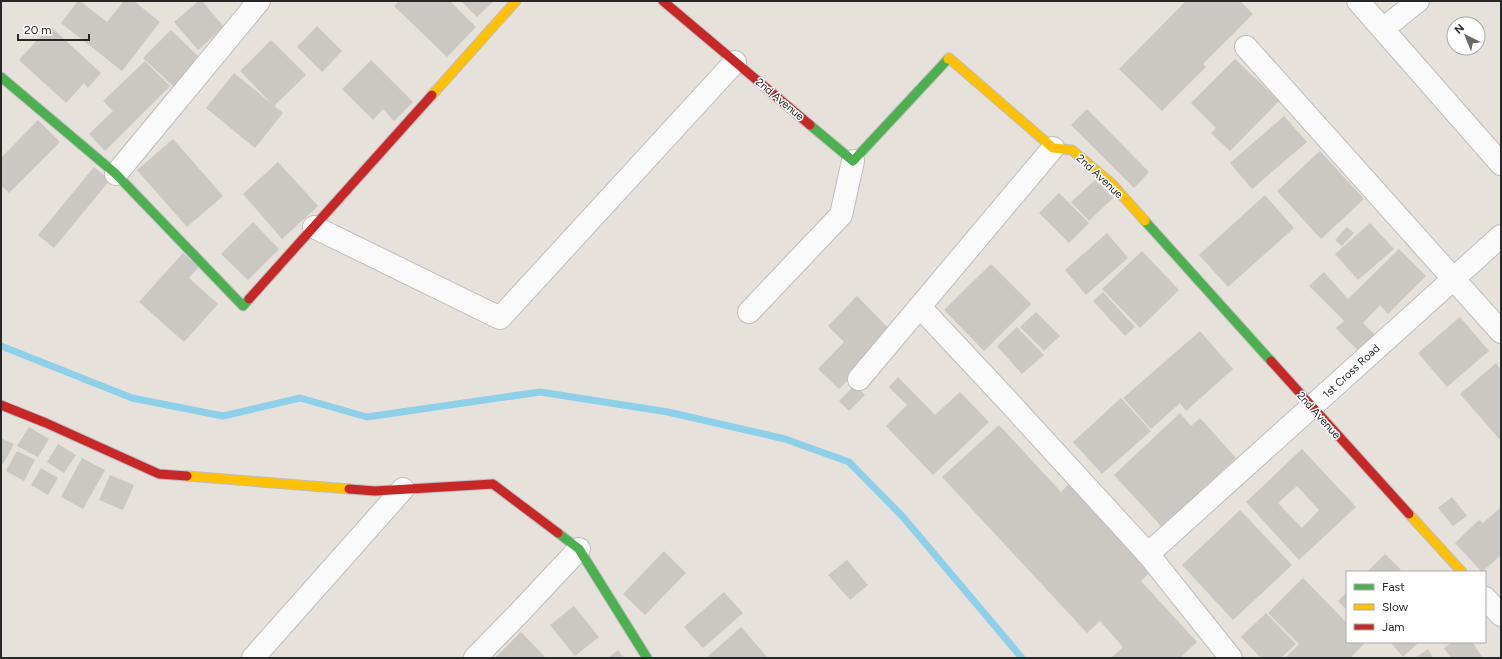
<svg xmlns="http://www.w3.org/2000/svg" width="1502" height="659" font-family="Figtree,sans-serif">
	<rect width="100%" height="100%" fill="#e6e1db"/>
	<g fill="none" stroke-linecap="round" stroke-linejoin="round">
		<!-- stream -->
		<path stroke="#8ed0e9" stroke-width="7" d="M1,346l131,52 91,18 77,-18 67,19 173,-25 128,20 117,27 64,23 54,55 119,141"/>
	</g>
	<!-- building -->
	<g fill="#cbc7c3" fill-rule="evenodd">
		<path d="M78,1h2l27,21 17,-21h10l26,21 -38,49 -61,-48z"/>
		<path d="M199,1h3l22,26 -26,23 -24,-28z"/>
		<path d="M399,1h51l26,26 -29,30 -53,-51z"/>
		<path d="M461,1h33l-17,16z"/>
		<path d="M1186,1h54l13,13 -50,50 3,3 -44,44 -43,-42z"/>
		<path d="M50,26l51,47 -13,15 -4,-5 -18,20 -47,-43z"/>
		<path d="M317,26l25,25 -20,21 -25,-25z"/>
		<path d="M171,30l30,29 -27,28 -31,-29z"/>
		<path d="M271,40l35,35 -32,31 -34,-35z"/>
		<path d="M1235,59l44,42 -49,50 -19,-18 5,-5 -25,-25z"/>
		<path d="M371,60l42,42 -19,19 -11,-12 -10,11 -31,-31z"/>
		<path d="M145,61l25,25 -65,65 -16,-17 24,-23 -10,-10z"/>
		<path d="M234,73l49,40 -28,35 -49,-40z"/>
		<path d="M1087,109l62,63 -15,16 -63,-63z"/>
		<path d="M1284,116l23,26 -55,47 -22,-26z"/>
		<path d="M38,120l22,22 -51,51 -8,-8v-27z"/>
		<path d="M173,139l50,57 -36,31 -50,-57z"/>
		<path d="M1320,151l44,48 -43,40 -44,-48z"/>
		<path d="M278,162l40,44 -36,33 -39,-45z"/>
		<path d="M94,167l16,13 -56,68 -16,-13z"/>
		<path d="M1095,180l18,18 -24,23 -18,-19z"/>
		<path d="M1059,193l30,30 -20,20 -30,-30z"/>
		<path d="M1265,195l29,33 -66,59 -29,-32z"/>
		<path d="M253,222l26,27 -31,31 -27,-26z"/>
		<path d="M1370,223l24,26 -36,31 -23,-26z"/>
		<path d="M1347,227l7,6 -12,13 -7,-6z"/>
		<path d="M1107,233l21,25 -42,37 -21,-25z"/>
		<path d="M1399,249l27,27 -38,38 -8,-9 -17,18 16,16 -17,16 -26,-27 8,-7 -35,-35 15,-14 24,27z"/>
		<path d="M1142,251l37,39 -39,38 -38,-39z"/>
		<path d="M183,253l16,14 -10,11 29,26 -34,38 -45,-40z"/>
		<path d="M991,264l40,40 -47,47 -40,-41z"/>
		<path d="M1103,292l32,35 -10,9 -32,-35z"/>
		<path d="M857,296l37,38 -55,55 -21,-20 26,-27 -16,-16z"/>
		<path d="M1036,312l24,24 -16,15 -24,-24z"/>
		<path d="M1460,317l29,34 -42,36 -29,-34z"/>
		<path d="M1017,327l27,28 -22,19 -25,-28z"/>
		<path d="M1200,331l33,38 -47,42 -6,-8 -29,26 -28,-31z"/>
		<path d="M1496,363l5,7v71l-41,-47z"/>
		<path d="M898,377l37,38 25,-23 29,30 -56,53 -47,-49 21,-21 -18,-18z"/>
		<path d="M855,385l10,10 -16,16 -10,-10z"/>
		<path d="M1121,398l30,33 -49,43 -29,-32z"/>
		<path d="M1180,413l11,13 9,-8 36,40 -74,69 -48,-52z"/>
		<path d="M999,425l62,67 8,-8 81,88 -9,9 56,61 -17,16h-69l12,-11 -23,-26 -13,12 -145,-156z"/>
		<path d="M29,427l20,12 -11,18 -21,-11z"/>
		<path d="M1,438l13,6 -11,20 -2,-2z"/>
		<path d="M58,444l18,11 -12,18 -17,-11z"/>
		<path d="M1302,449l54,58 -57,53 -53,-58zM1297,486l22,24 -17,18 -24,-25z"/>
		<path d="M17,451l18,9 -11,21 -18,-10z"/>
		<path d="M82,458l23,12 -22,39 -22,-12z"/>
		<path d="M41,468l17,10 -10,17 -17,-10z"/>
		<path d="M110,475l24,10 -11,25 -24,-10z"/>
		<path d="M1452,497l15,19 -14,10 -15,-18z"/>
		<path d="M1501,507v48l-19,17 -27,-29 24,-23 4,3z"/>
		<path d="M1240,510l52,55 -59,55 -51,-55z"/>
		<path d="M664,551l22,22 -41,42 -22,-21z"/>
		<path d="M1385,554l16,16 -2,2h-32z"/>
		<path d="M847,560l21,25 -18,15 -22,-25z"/>
		<path d="M1303,578l44,45v19h19l-16,16h-65l14,-14 -31,-31z"/>
		<path d="M724,592l19,21 -40,35 -19,-21z"/>
		<path d="M1347,592v18l-9,-9z"/>
		<path d="M574,606l25,31 -24,19 -25,-31z"/>
		<path d="M1266,613l30,31 -15,14h-20l-20,-21z"/>
		<path d="M741,627l27,31h-62z"/>
		<path d="M521,632l25,26h-51z"/>
		<path d="M1392,642h27l-16,15 -12,-14z"/>
		<path d="M1452,642h20l11,16h-32l-7,-10z"/>
		<path d="M1428,649l5,9h-18z"/>
		<path d="M618,650l6,8h-16z"/>
	</g>
	<g fill="none" stroke-linecap="round" stroke-linejoin="round">
		<defs>
			<g id="street">
				<path d="M1358,1l143,163"/>
				<path d="M1383,29l35,-28"/>
				<path d="M1246,47l255,285"/>
				<path d="M116,174l143,-173"/>
				<path d="M314,227l186,91 235,-256"/>
				<path d="M920,307l86,92 142,155 83,104"/>
				<path d="M749,312l92,-97 12,-54"/>
				<path d="M859,379l194,-231"/>
				<path d="M1148,554l353,-318"/>
				<path d="M1485,598l16,17"/>
				<path d="M253,658l150,-169"/>
				<path d="M475,658l45,-46 59,-63"/>
			</g>
			<g id="fast">
				<path d="M1,77l115,97 127,132 6,-7"/>
				<path d="M810,125l43,36 95,-102"/>
				<path d="M1145,221l126,140"/>
				<path d="M558,533l21,16 68,109"/>
			</g>
			<g id="slow">
				<path d="M948,59l1,-1 104,90 19,2 40,34 33,37"/>
				<path d="M432,95l84,-94"/>
				<path d="M187,476l162,13"/>
				<path d="M1409,514l53,58"/>
			</g>
			<g id="jam">
				<path d="M663,1l147,124"/>
				<path d="M249,299l183,-204"/>
				<path d="M1271,361l138,153"/>
				<path d="M1,405l45,18 113,51 28,2"/>
				<path d="M349,489l26,2 118,-7 65,49"/>
			</g>
		</defs>
		<!-- street casing -->
		<use href="#street" stroke="#bfbdbd" stroke-width="24"/>
		<!-- fast casing -->
		<use href="#fast" stroke="#bfbdbd" stroke-width="11"/>
		<!-- slow casing -->
		<use href="#slow" stroke="#bfbdbd" stroke-width="11"/>
		<!-- jam casing -->
		<use href="#jam" stroke="#bfbdbd" stroke-width="11"/>
		<!-- street -->
		<use href="#street" stroke="#fbfafa" stroke-width="22"/>
		<!-- fast -->
		<use href="#fast" stroke="#4caf50" stroke-width="9"/>
		<!-- slow -->
		<use href="#slow" stroke="#ffc107" stroke-width="9"/>
		<!-- jam -->
		<use href="#jam" stroke="#c62828" stroke-width="9"/>
	</g>
	<g text-anchor="middle" stroke-width="3" stroke-linejoin="round" paint-order="stroke">
		<!-- street labels -->
		<g font-size="11" fill="#272727" stroke="#fff">
			<text transform="translate(780 99) rotate(40)" y="4">2nd Avenue</text>
			<text transform="translate(1100 176) rotate(43)" y="4">2nd Avenue</text>
			<text transform="translate(1351 371) rotate(-43)" y="4">1st Cross Road</text>
			<text transform="translate(1319 415) rotate(48)" y="4">2nd Avenue</text>
		</g>
	</g>
	<!-- border -->
	<rect width="1502" height="659" fill="none" stroke="#272727" stroke-width="4"/>
	<!-- legend -->
	<rect x="1346" y="571" width="140" height="72" fill="#ffffff" stroke="#a9a9a9"/>
	<rect x="1354" y="584" width="20" height="6" fill="#4caf50" stroke="#a9a9a9"/>
	<text x="1382" y="591" font-size="12" fill="#272727">Fast</text>
	<rect x="1354" y="604" width="20" height="6" fill="#ffc107" stroke="#a9a9a9"/>
	<text x="1382" y="611" font-size="12" fill="#272727">Slow</text>
	<rect x="1354" y="624" width="20" height="6" fill="#c62828" stroke="#a9a9a9"/>
	<text x="1382" y="631" font-size="12" fill="#272727">Jam</text>
	<!-- north arrow -->
	<g transform="translate(1466 36) rotate(317)"><circle r="19" fill="#ffffff" stroke="#a9a9a9"/>
	<path d="M0-3L7 15L0 10L-7 15Z" fill="#6a6866"/>
	<text y="-6" font-size="11" font-weight="bold" text-anchor="middle" fill="#272727">N</text>
	</g>
	<!-- scale -->
	<path d="M18 34v6h71v-6" fill="none" stroke="#272727" stroke-width="2"/>
	<text x="24" y="34" font-size="12" fill="#272727" stroke="#ffffff" stroke-width="3" paint-order="stroke">20 m</text>
</svg>
